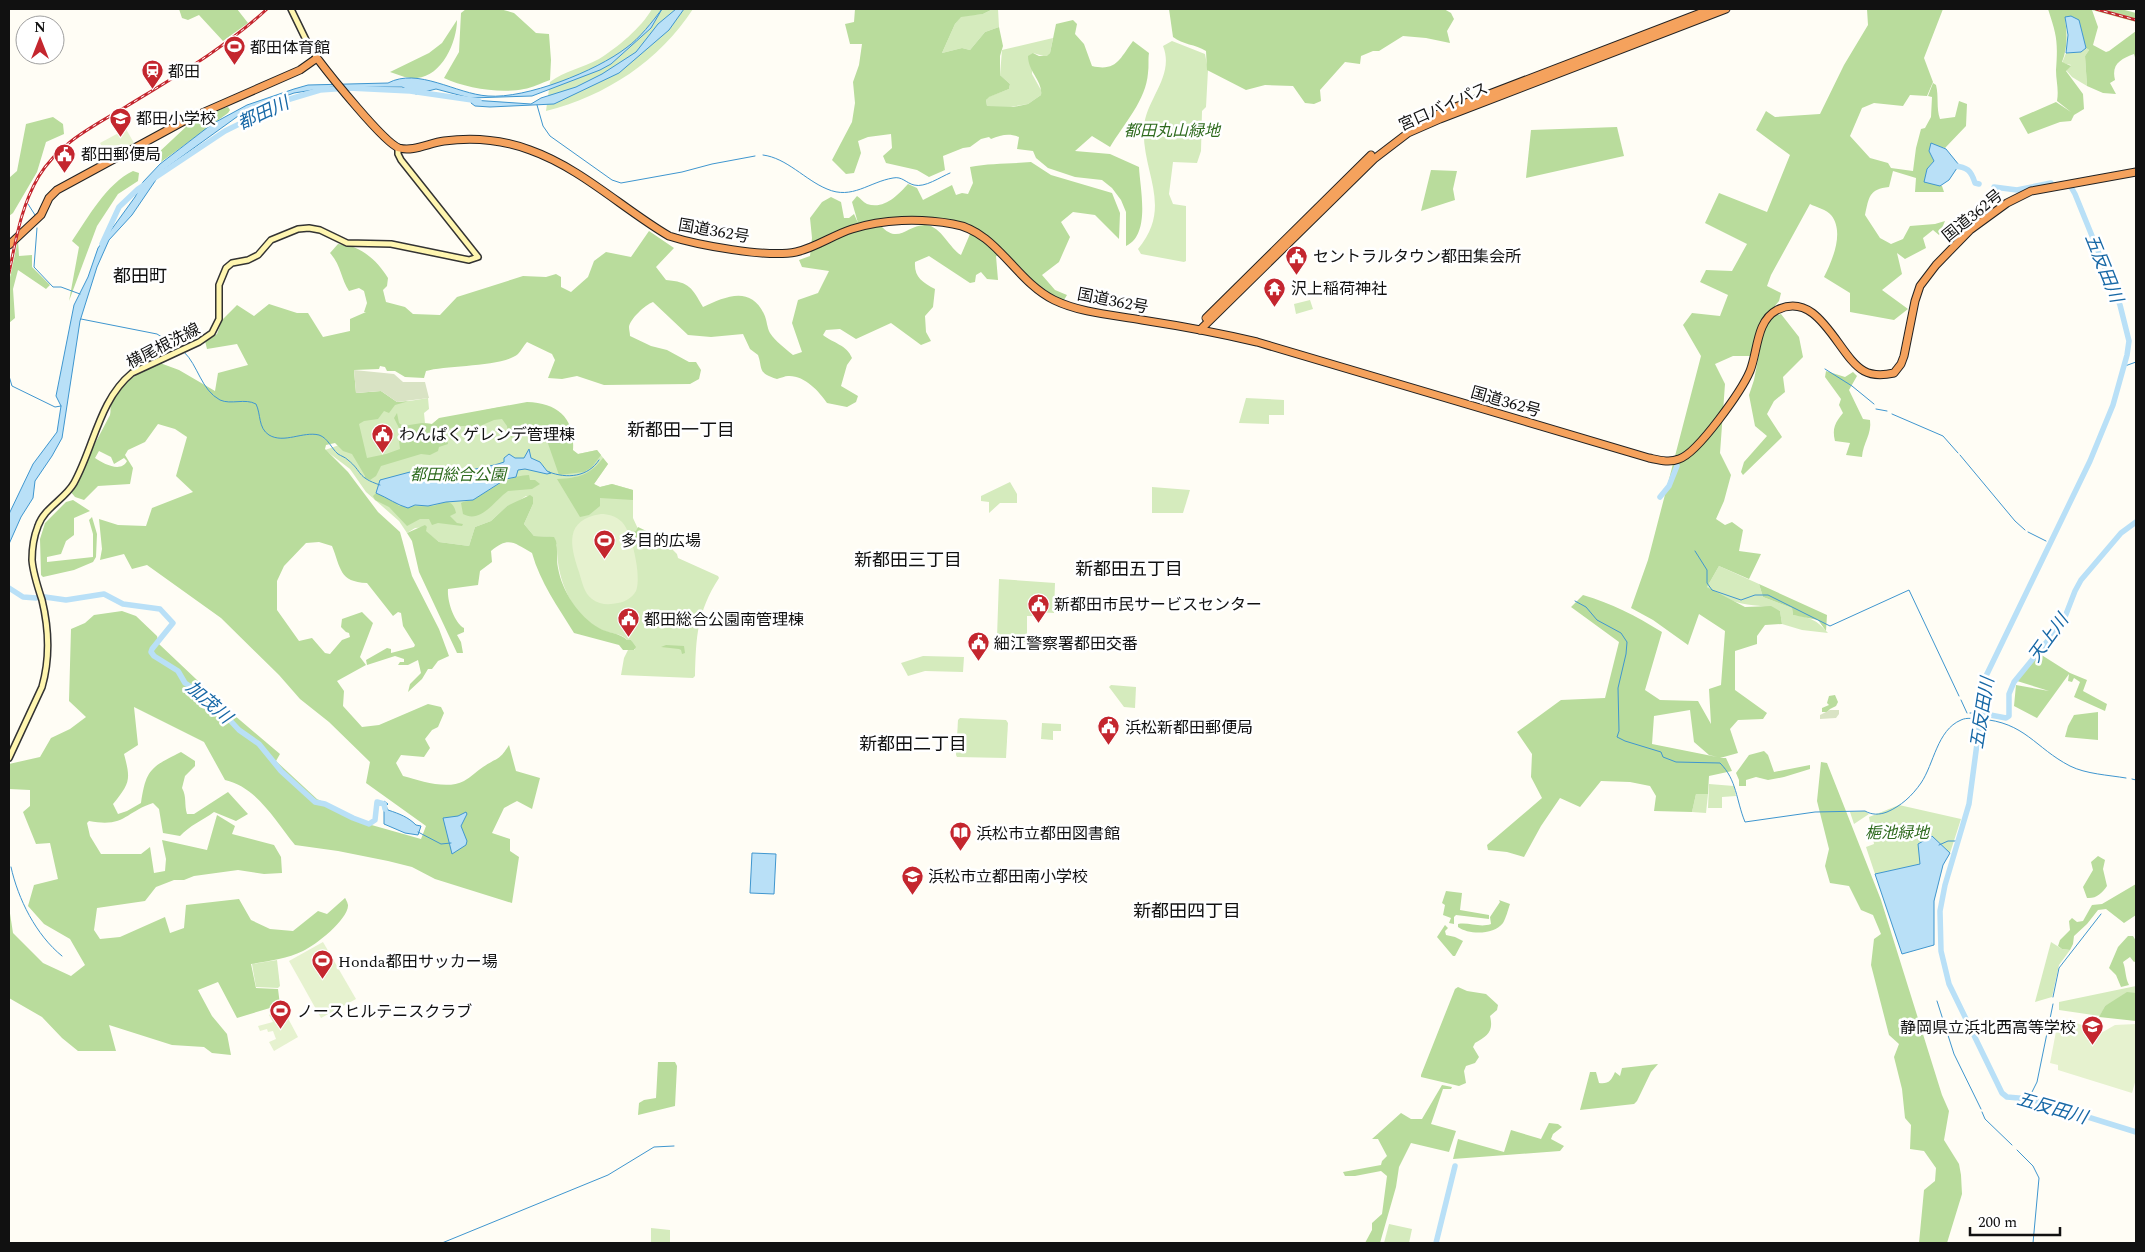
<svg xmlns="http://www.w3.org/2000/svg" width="2145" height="1252" font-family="Spectral,'Noto Sans JP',serif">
	<rect width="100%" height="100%" fill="#fffdf5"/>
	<!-- green -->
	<g fill="#d5ebbd">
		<path d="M652,9h41c-34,52 -87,87 -147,102l4,-29c14,-11 33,-14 49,-23 19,-12 42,-31 53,-50z"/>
		<path d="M993,9h5l1,18 -14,5 -15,18 -8,-2 -20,5 13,-29 6,-8 22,-2z"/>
		<path d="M1053,38l-3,15 -3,4 -14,-4 -1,21 9,16v5l-13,9 -34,6 -7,-4 -1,-6 2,-3 21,-8 1,-5 -10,-9 2,-25z"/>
		<path d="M1172,41l33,13 3,16 -2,37 -4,4 -1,40 -4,12 -24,-1 -4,32 4,10 13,2v55l-2,1 -43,-8 -3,-5c36,-43 3,-77 6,-122 2,-28 31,-51 19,-81z"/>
		<path d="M2086,48l3,2 -4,6 2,30 -15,-9 -6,-7 5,-5 -9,-2 4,-10 15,-1z"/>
		<path d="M1310,300l3,9 -17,5 -2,-10z"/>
		<path d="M428,398l1,11 -5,4 1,10 7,1 5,-4 63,-13 78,47 19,-4 11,14 -14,20 6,3 12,-3 21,6v28l6,13 25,10 13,13 1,4 40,18 1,2c-22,34 -23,59 -24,98l-2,2 -72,-3 3,-17 4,-8h7l-4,-10h-4c-5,-7 -17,-6 -25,-10 -31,-14 -46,-53 -45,-85l-7,-8 -16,-1 -10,-12 9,-20v-7l-7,-1 -12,8 -7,2 -16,15 -16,6 -6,19 -30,-4 -14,-11 2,-4 -12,1 -8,5 -8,-12 -33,-29 -16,-23 -25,-19 17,-6 12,-21 24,-9 19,-11z"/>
		<path d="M1246,398l38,2v15h-15v9l-30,-1z"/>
		<path d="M1010,482l7,12v9h-17l-11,10v-11l-8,-1v-5z"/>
		<path d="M1152,487l38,3 -7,23h-31z"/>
		<path d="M1719,566l40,18 4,13 29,11 1,7c17,2 24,5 35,18l-26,-3 -20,-6 -2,-13c-13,-7 -29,-4 -44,-9 -10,-3 -20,-10 -29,-15z"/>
		<path d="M999,579l56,4 -1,30 -16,-1 -1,4h-10v26l-25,-1 -5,-4z"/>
		<path d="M923,656l41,1 -1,15 -38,-1 -17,5 -7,-13z"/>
		<path d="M1111,685l25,2 -1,21 -11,-1 -15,-20z"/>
		<path d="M960,718l46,2 2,3 -2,35 -49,-1 -1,-2 2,-35z"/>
		<path d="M1042,723l19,1v7h-8v9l-12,-1z"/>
		<path d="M1709,784l25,2 2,10 -14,1v11h-14z"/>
		<path d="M1696,794h12l-2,19 -14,-1z"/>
		<path d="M1899,805l62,14 -11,34 -18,-17 -11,28 -46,10 -9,-27 8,-3 -5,-27z"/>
		<path d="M1865,811l4,3 -15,10 -4,-12z"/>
		<path d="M2051,942l11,7 8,1 -11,15 -7,32 -17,5z"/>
		<path d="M277,960l3,26 -2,2 -22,-1 -4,-23z"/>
		<path d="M2136,986v7l-31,13 -5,10 -41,-6v-8z"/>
		<path d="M1389,1224l23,5 -3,14h-25z"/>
		<path d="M651,1228l19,2v13h-19z"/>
	</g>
	<!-- forest -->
	<g fill="#b9dc9c" fill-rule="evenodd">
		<path d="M179,9h58l11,14 -25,18 -24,-26 -11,5 -6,-2z"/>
		<path d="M466,9h34l14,4 22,20 13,1 2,26 -1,20c-9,3 -18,8 -26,9 -24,5 -59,-1 -80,-11l15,-26 2,-39z"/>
		<path d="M855,9h138l-10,5 -22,3 -6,7 -13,29 20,-5 8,2 15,-18 14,-5 4,19 -3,10v19l10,9 -1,5 -20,8 -3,3 1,6 26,1 15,-3 13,-9c2,-14 -13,-23 -13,-39l5,-3 6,3h8l3,-3 6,-29 17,-4 4,4 -2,10 9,10 8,22c25,6 28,-8 41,-25l16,12c-1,6 0,13 -1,20 -2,27 -24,51 -38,74l-18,-11 -17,15 35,3 29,13c1,22 12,67 -13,79v-34l-5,-12 -9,-12 -10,-8 -27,-3 -27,-9 -12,-10 -3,-7 -16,-2 2,-12c-10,-4 -18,-2 -28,2l-2,-2 -8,2 -11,8 -7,1 -20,8 2,14 -16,7 -12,-7 -31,-7 -3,-7 9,-8 -1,-14 -23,3 -10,4 3,12 -7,20 -8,1 -14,-14 20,-38 3,-19 -2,-21 6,-17 3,-21h-12l-5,-20 9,-2z"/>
		<path d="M1169,9h275l7,4 3,6 -7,12 3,12 -24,-5 -23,-2 -24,15h-6l-12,5 -1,8 -15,-2 -25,28 1,11 -7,3 -9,-1 -12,-17 -28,-1 -19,5 -39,-20 -1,-19c-11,-7 -23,-6 -33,-14z"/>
		<path d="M1867,9h76l-19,49 9,24 -6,14 -17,-1 -7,11 -29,-3 -12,5 -12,28 20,22 18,5 3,5 22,3 3,-23 5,-19 4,-1 6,-11 1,-20 -4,-1 5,-13 3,2c3,11 0,23 4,34l15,-2 4,-16 8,3 -1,22 -21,22 -14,-4 -2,7 5,10 -7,8 -2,13 17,4 2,6h-29l1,-14 -23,-7 -4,16c-20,2 -20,10 -24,28l15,23 11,6 12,-5 7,-13 25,-2 10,-3 -6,14 -6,-5 -10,8 3,10 -21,11 -8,-6 5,21 -20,16 26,19 -14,11 -44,-8v-19l-26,-16c8,-16 21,-45 7,-62 -4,-5 -15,-8 -21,-11l-39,71 -4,11 14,7 -2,8 -16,19 -13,36h-17l-18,8 10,20 -5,69 11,22 -7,26 -8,18 9,6 7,-3 11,8 -4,21 22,3 -12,25 -30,-13 -12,21 38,20 26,-1 9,5 2,13 -17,1 -8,11v8l-22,7v39l32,23 -4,6 -25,1 -8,9 8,24 -18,5h6l6,13 -23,5 -1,18h-12l-4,18 -38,-1 2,-15 -6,-10 -20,-4 -29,-1 -21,26 -20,-9 -19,28 -17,31 -17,-5 -19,-2 -1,-5 55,-47 -11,-21 1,-23 -15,-22 44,-32 44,-2 14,-56 -48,-35 12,-12c28,8 53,21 79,37l-17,58 15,10 38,1 13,23 -2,-35 12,-4 4,-54 -26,-17 -11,31 -35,-25 -22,-12 17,-48 53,-204 -18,-31 9,-12 28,3 8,-21 -28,-13 6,-12 26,1 15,-27 -42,-21 14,-30 48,19 23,-57 -34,-25 10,-19 9,6 45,-3 24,-49 24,-40zM1690,710l4,32 15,13 8,2 -65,-13 2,-28z"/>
		<path d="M2048,9h73l15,4v9l-44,-12 6,17 -5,18 13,7 3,-1 27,-20v30l-2,-7c-13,5 -23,10 -19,26l-5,3 6,11 -13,-1 -16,-7 -2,-30 4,-6 -3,-2 -7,-28 -14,-2c2,15 3,29 -3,44l9,4 -5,5 17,23 1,15 -10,6 -3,6 -11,1 -32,12 -9,-16 37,-16 15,10 -14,-11c2,-12 -1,-20 -1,-31 2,-28 1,-34 -8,-61z"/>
		<path d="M457,20c0,22 -15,56 -40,58 -10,1 -18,-3 -27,-6l39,-19 13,-10z"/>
		<path d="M228,107l2,3 -2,3 -67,49 -7,-2 3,-6 32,-30c18,-1 23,-14 39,-17z"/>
		<path d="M53,117l10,7 1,10 -18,8 -9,30 -24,41 -4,3v-38l8,-7 9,-47z"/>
		<path d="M1617,127l7,29 -98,22 5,-48z"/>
		<path d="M1031,162l20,13 61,18 8,20 -1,26 -24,-24 -22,-3 -12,10 9,15 -11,25 -17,13 13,15 12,5 -3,5c-23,-7 -37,-27 -54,-43l-14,-1 2,24 -11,-1 -6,-7 -5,3 -1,7 -5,1 -41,-27 -14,6c-1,15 7,20 20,27l-2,18 -8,9 1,16 5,9 -10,4 -30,-22 -35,16 -16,-10 -14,1 -3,5c10,8 24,10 29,23l-5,7 -6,21 17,10 -2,6 -9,5 -20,-4c-8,-12 -23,-28 -39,-27 -3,0 -7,2 -11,3 -20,-6 -14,-10 -19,-24l-8,-6 -7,-15 -32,3 -23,-2 -35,-33c-8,3 -23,17 -24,25 0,3 1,6 1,9l21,10 16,4 22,12h7l5,8 -2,9 -9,5 -86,1 -27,-9 -15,3 -14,-1 7,-18 -3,-6 -25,-12c-3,3 -6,9 -9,12 -15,13 -72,11 -92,17l-2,7 -19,-1 -10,-6h-8l-2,-4 -5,-1 -1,3 -25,1 2,23 25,-2 16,11 12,-1 -14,4 -6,8 -5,-2 -6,8 -14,2 -5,3 8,34 19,-4 14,-5 -1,-8 5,-3 19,4 23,-6 2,8 -9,3 -1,4 -8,4 -9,-1 -40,12 -5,10 -6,4 -5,-2v-2l-13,-22 -9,-3 -8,-8 -9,2 -1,4 23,23 30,40 22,20 12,44 27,53 10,27 -11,5 -6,8h-4l-6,10 -14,13 2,-8 11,-11 -3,-13 -10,5h-10l2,-3h4v-3l-9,-3 -28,9 -1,-5 21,-12 4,1v4l23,-6 1,-2 -12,-19 -2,-13 -3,-1 -5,4 -26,-33c-28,-1 -26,-15 -35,-37l-13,-4 -13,1 -22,23 -7,15v29l22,31 13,-3 13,15 5,1 12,-14 8,-3 -1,-4 -3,-1 -5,-5 1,-8 20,-7 11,11 -13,34 6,8 -29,16 7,10 -1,15 19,21 17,-2 49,-21 13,3 3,6 -6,14 -6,3 -7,9 5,9 -6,9 -23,-2 -5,8 7,13c18,5 44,14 61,5 7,-4 13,-10 19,-14 15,-10 16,-6 26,-22l7,26 24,7 -8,31 -15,-8 -13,7 -12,25 18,6v12l9,6 -7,46 -77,-24 -23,-12 -24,-6 -50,-10 -43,-6c-20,-24 -38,-58 -70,-65l-21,-38 -70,-35 4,38 -14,9c7,26 6,29 -11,50l5,10 9,-3 14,-8c5,-34 10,-36 40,-51l14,9v5l-10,10 -3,12c5,9 2,16 5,26h7l34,-22 20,22 -12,7 -22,-9c-11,8 -25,14 -34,24l-17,-3 -4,-24 -6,-6c-28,9 -28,25 -64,18l-2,2 3,13 11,18h40l9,-7 4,26 11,-2 1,-12 -4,-19 45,10 10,-35 18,11 -3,8 42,11 7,12 1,16 -18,1 -26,-4 -44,6 -10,4h-10l-18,7 -11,14 -48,7 -3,22 6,9 20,-2 45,-20 5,16 14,-5 2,-23 53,-6 12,21 19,9 23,2 25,-20 9,3 18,-16c1,1 3,6 3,7 1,14 -33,41 -45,46 -16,8 -35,10 -52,13l5,24 22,1 2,16 -43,13 -19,-36 -20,8 14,26 15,18 4,21 -19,-2 -8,-6 -32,-2 -63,-20 7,26h-38l-16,-13 -20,-21 -33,-19v-91l4,26 30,30 28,13 14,-11 -15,-26 -26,-15 -16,-18 6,-21 24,-6 -8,-36 -14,1 -13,-32 7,-6v-16l-21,-1v-25l31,-7 11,-19 19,-9 16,-12 -17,-16 2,-72 14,-6 9,-8 28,-4 14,5 21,20 2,8 75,71 46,39 -4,7 41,38 51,25 53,15 5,-13 -60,-43 4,-21 -41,-40 -29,-23 -21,-24 -58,-57 -74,-53 -15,4 -8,-15 -24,6 2,-11 -3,-30 19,6 28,1 6,-18 41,-16 -17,-16 11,-39 -12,-8 -17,-5 -13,18 -17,8 -3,5 8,13 -3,16 -32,2 -14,14 -9,-3 -5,-6 40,-76c1,-4 0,-9 1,-12 9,-21 29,-31 49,-40l19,7 36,21 3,-18 30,-8 -11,-21 -30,5 -2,-8 12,-7 5,-14 15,-15 17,11 15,-12 28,9h11l15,24 27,-6v-12l16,-7h-2l3,-9 -3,-12 -5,-3 -10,3c-8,-12 -8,-26 -19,-38l8,-9c22,1 39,16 50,34l-1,8 -4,4 3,12 19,5 8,7 27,1 17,-18 66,-21 23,1 10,-3 5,3v10l10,5 17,-15 6,-16 12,-9 25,5 18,-26 25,17 -18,19 10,13c24,2 26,8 37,27 22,-10 47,-22 61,7 3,6 3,14 6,19 5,8 16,16 23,22l9,-3 -10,-29 6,-23 20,-7 11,-22 -27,-4 -3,-7 11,-4 2,-18 -2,-20 12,-16 9,-5 10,5 3,16h5l5,-4 4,9 -6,-21 5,-6c3,2 6,6 10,8 17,6 31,-9 41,-20l9,4 6,12 29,-15 4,10 6,-2 6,1 5,-11 -3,-16c20,-4 40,-3 61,-5zM936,219l16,1 18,4v10l-9,21c-11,-6 -20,-29 -35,-30 -19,-1 -27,21 -46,0zM99,451l12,6 3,7 10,-6 3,3c-6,12 -23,3 -32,-3z"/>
		<path d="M1431,170l26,1 -4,18 2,11 -34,11z"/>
		<path d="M133,171l6,2 -1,8 -20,13 -21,32 -28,75 10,-54 -7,-6c15,-22 35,-58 61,-70z"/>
		<path d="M18,240l1,16 13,-1v12l18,18 -4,4 -28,-19 -5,19 2,29 -6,5v-41z"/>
		<path d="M1781,314l18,23 4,20 -20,20 2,15 -11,9 -7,13 15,23 -39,38 -2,-3 3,-10 23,-26 -12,-10 -6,-31 5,-15 10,-52 7,-11z"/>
		<path d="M1826,371l19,6 8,-5 4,4 -8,14 14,29 7,1c2,14 -7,23 -8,37l-16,-2 4,-12 -15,-2c-3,-13 0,-18 8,-28l-4,-8 2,-6 -16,-22z"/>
		<path d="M527,402c32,1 48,17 46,48l5,4 19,-4 4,5 -9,12 -8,5 -25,3 -14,-40 -9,-4 -13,-1 -12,8v-4l-3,-1 -1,-7 -5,-7 -8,1 -14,6h-24l-34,14 -8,-2 -7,-7 -7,-1 -6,-12 3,-5 2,10 4,3 19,-3 10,1 7,-6z"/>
		<path d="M603,458l5,6 -14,20 6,3 12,-3 21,6v10l-33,-2v8l-11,9 -9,2 -23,-38c22,-1 33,-4 46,-21z"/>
		<path d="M529,475l1,5h5l5,4 -8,5 -24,2c-13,9 -27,33 -45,23l-2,-11c4,-2 10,-2 15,-5 18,-10 31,-22 53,-23z"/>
		<path d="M376,493l17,7 6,6c10,-1 22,1 32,0 5,0 11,-4 16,-4 6,1 8,6 9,11l-6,3 7,7 6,1 -1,2 -24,-3 -6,2 -3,-6h-9l-13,7 -18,-19 -14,-7 -2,-4z"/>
		<path d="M530,495l3,2v7l-9,20 10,12 20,1 2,4c2,9 0,18 2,27 4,23 21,49 41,60 8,5 22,5 28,12h4l5,7 -2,3h-11l-4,-5 -45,-12c-16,-26 -34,-51 -42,-80 -18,-10 -23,-17 -41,-2l1,11 -12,9 -2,14 -30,4c-1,12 6,33 16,39v4l-7,3 4,7 2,11h-6l-38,-81 -7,-31 -5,-8 18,-8 2,2 -1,4 13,11 30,4 6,-19 16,-6 16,-15z"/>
		<path d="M73,500l17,11 -16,7v17l-8,6 -5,13 -14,3v5l46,-5v-23l-4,-14 3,-3 5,17 -1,23 -3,5 -19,8 -31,7 -2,-2 -1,-36 5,-16 21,-21z"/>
		<path d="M638,527l21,10 2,5h7l1,3 -13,2 -25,-9 -1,-5 6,-2z"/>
		<path d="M1759,584l68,31 -1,16 -8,-11 -25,-5 -1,-7 -29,-11z"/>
		<path d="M666,645l18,1 1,7 -3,1 -1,-4 -2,-1 -18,-2z"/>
		<path d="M2040,654l30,19 17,7 -4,11 24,13 -2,7 -31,-14 6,-15 -6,-4 -2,4 -4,-1 1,-7 -32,44 -23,-12 2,-21 33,6 -32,-10z"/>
		<path d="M1835,695l3,7 -2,4 -6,3 -3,3h-5v-4l7,-3 -2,-2 2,-7z"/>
		<path d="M2098,712v28l-33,-3 3,-11 6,-11z"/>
		<path d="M1764,751l4,4 6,17 36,-7v4l-26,8 -16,3 -12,-3 -10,3v6h-7v-6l-3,-7 13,-18z"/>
		<path d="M1821,762l6,1 54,137 61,195 7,16 -5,29 15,24 2,11 1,19 -15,49h-28l5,-53 11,-9 1,-13 -12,-17 -14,-2 1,-24 -6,-7 -3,-29 -8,-32 5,-13 -10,-9 -18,-70 3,-26 7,-5 -8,-19 -12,-5 -12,-24 -19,-3 -5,-17 4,-17 -12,-48z"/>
		<path d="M2098,856l7,4 -2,9 4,17c-5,7 -11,13 -20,12l-4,-11 10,-17 -2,-8z"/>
		<path d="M2136,884v31l-12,8 -18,-14 -8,1 -11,14 -13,12 -1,8 -3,6 -8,-1 -4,-3 2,-6 10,-10 -1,-9 3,-3 5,4 6,-1 9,-16 10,-1z"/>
		<path d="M1446,891l16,2 -2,17 29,5v4l-33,-4 -2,2v7l-5,-1 2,-5 -8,-3 2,-10 -3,-2z"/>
		<path d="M1499,900l11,4c-2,6 -4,14 -7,19 -9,12 -34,12 -45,4v-3c11,-2 22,4 33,0l-1,-7 10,-15z"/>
		<path d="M1445,925l3,3 -3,3 1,4 9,2 8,4 -8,15h-2l-16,-19z"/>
		<path d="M2128,936h5l3,5v20l-2,1 -4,-5 -7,5c3,8 2,15 6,23l-8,2 -5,-12 -7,-7 9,-21z"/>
		<path d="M1458,987l9,4 19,3 12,11 -1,5 -7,6c4,16 -3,20 -15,27l-2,4 6,10 -4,6 -9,3 -2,5 2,12 -7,3 -38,-9v-2l34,-86z"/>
		<path d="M2127,992l9,1v28l-37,-4 6,-11z"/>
		<path d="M658,1062h17l2,4 -2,40 -37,9 1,-12 5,-3 12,-2z"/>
		<path d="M1658,1064l-7,8 -14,29 -3,3 -54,6 10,-38h6l3,11c10,1 12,-2 16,-11l5,4 2,-8z"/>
		<path d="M1442,1085l10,2 -1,2h-8l-12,35 25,7 -7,21 -38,-9 -12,24 -3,20 -16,56h-15l7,-13v-7l10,-9 5,-38 -6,-5 -26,5h-10l-2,-4 38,-7 1,-4 5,-5 -9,-17h-6l29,-26 10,6h11z"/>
		<path d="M1549,1123l9,1 4,3 -9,7 -2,5 13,7 -4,5 -107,8 5,-20 46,13 7,-22 30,9z"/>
	</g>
	<!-- cemetery -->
	<g fill="#d9e3c4">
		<path d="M354,370l40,4 9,8h22l4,16 -32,4 -16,-11 -25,2z"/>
		<path d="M1830,710h9v4l-3,4 -16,1v-4z"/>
	</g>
	<!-- pitch -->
	<g fill="#e6f2cf">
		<path d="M126,129l8,14 -26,15 -8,-15z"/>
		<path d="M601,514c7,0 15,2 21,8 10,10 20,56 14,69 -4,7 -11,11 -18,12 -9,2 -18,2 -26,-4 -8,-6 -10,-17 -13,-27 -9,-27 -15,-52 22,-58z"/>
		<path d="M323,942l33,57 -35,19 -32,-57z"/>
		<path d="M282,1007l16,30 -24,14 -5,-9 7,-3 -3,-8 -5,1 -1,-3 -7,2 -2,-5 15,-4 -4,-7z"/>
		<path d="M2067,1019l34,14 14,-8 21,-1v55l-4,14 -74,-23v-5l-8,-2 8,-42z"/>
	</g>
	<!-- water -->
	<g fill="#b9e0f7" stroke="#3f96cf">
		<path d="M662,9l-11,19 -40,36 -11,6 -68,26 -62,2 -34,-9 -20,5 -14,-7h-70l-38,6 -49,18 -83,60 -30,44 -23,25 -12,27 -17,54 -18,117 -10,18 -17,25 -2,17 -12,19 -12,27v-30l24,-50 24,-32 4,-26 -5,-10 18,-91 14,-28 10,-29 37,-51 8,-15 17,-18 52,-40 35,-19 47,-16 14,-4 80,-2c30,-16 68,11 100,13 38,3 108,-25 138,-48 14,-10 26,-26 36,-39z"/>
		<path d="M676,9h8l-15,21 -50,43 -65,31 -64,3 -15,-1 -4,-3 1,-3 59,4 10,-6 35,-11 26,-13 34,-22 22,-28z"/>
		<path d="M2071,16l8,4 7,28 -5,4 -15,1 2,-18 -3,-18z"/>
		<path d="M1931,143l15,6 13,16 -10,15 -9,6 -16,-4 3,-13 7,-8 -5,-10z"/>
		<path d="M529,449l2,9 9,4 7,9 4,2 -4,1 -22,-5 -7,1 -2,7 -10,2 -33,21 -27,2 -18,4 -13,-1 -7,3c-11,-3 -20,-10 -32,-15l4,-13 45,-12 30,14 7,-5 1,-4c15,-6 28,-6 41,-11v-4l5,-4 6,4h9z"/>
		<path d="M384,801l4,3 -2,2 2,4c12,4 20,7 28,15l5,1 -3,9 -13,-2 -21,-9z"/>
		<path d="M466,812l1,2 -6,12 6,15 -1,4 -14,9 -9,-36 15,-2z"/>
		<path d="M1932,836l18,17 -7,12 -9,36v44l-32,9 -27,-80 45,-10 -2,-20z"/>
		<path d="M752,853l24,1 -2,40 -24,-1z"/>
	</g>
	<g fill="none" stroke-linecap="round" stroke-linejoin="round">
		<!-- stream -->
		<g stroke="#3f96cf" stroke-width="1">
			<path d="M537,105l6,21 7,10 62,44 9,3 61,-11 30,-8 43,-8"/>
			<path d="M763,155c24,3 42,25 64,34 25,11 42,-7 66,-11 9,-2 13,5 21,7 11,3 26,-8 36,-12"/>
			<path d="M28,204l7,11"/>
			<path d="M37,228l-3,39 19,20h8l19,7"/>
			<path d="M81,319l76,15 24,15"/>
			<path d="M184,352c14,13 17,38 36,48 11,5 25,-2 36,4 5,10 2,24 13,31 15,9 34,-4 50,0 9,3 12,13 19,19 3,2 7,3 10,6 15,12 8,17 32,25"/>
			<path d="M2125,366l11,-4"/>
			<path d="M1825,369l27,17 22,18"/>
			<path d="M9,376l3,10 43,21 6,-1"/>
			<path d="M1876,409l11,2"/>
			<path d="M1892,414l51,22 15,17"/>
			<path d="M1960,455l55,66 10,9"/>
			<path d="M549,472c18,7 39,5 50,-12"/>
			<path d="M2028,532l18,9"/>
			<path d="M1695,551l12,19v13l5,7 29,10 14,-5h13l62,31 79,-36 50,106"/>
			<path d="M1575,601l11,6 11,13 24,13 6,9 -1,12 -8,34 1,43 -2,6 8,4 36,11 2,5 13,5 44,1c17,17 16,37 25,59l70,-10 50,-1c7,4 14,4 22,1 14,-6 25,-16 34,-29 13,-19 16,-53 40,-63 6,-3 13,-1 19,-1 45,3 55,29 90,47 16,8 38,9 56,12"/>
			<path d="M1961,700l6,13"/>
			<path d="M1970,713h10"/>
			<path d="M2132,779l4,1"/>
			<path d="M418,832l23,12 10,-1"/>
			<path d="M1939,845l9,-4h11"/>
			<path d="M9,861v1"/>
			<path d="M11,867c7,32 25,68 51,89"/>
			<path d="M2053,997l6,-29 42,-54"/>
			<path d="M1937,1001l17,53 27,55"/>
			<path d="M2032,1092l5,-10 16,-78"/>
			<path d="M1982,1112l3,7 27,26"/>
			<path d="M2017,1150l16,16 6,12 -6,65"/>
			<path d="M442,1243l166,-68 46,-28 20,-1"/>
		</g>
		<!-- river -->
		<g stroke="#b9e0f7" stroke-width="5.5">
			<path d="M1954,166c13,1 17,4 21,17l4,1"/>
			<path d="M1994,187l23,3 34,-7"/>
			<path d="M2071,187l4,7 45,111 9,36 -2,14 -14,50 -23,56 -104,215 -17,128 -24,81 -5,26 1,40 8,33 53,109 5,4 23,2 106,33"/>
			<path d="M102,244l17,-37 19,-18 87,-58 65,-32 30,-9 29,-2 61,3 69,10"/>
			<path d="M1660,497l9,-11 8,-20"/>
			<path d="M9,588l14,9 13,1"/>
			<path d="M45,597l21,3 38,-6 19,10 37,5 13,14 -21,26 -1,3 3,4 24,15 7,12 27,18 27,29 20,14 22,27 34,31 10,2 28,14 16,6 6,-4 2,-18 7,2 1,5"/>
			<path d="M1980,713l26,5 3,-2v-22l5,-12 49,-60 12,-31 6,-11 40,-47 15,-11"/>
			<path d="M1436,1243l19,-77"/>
		</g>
		<defs>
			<g id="secondary">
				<path d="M291,9l17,35 9,14"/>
				<path d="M9,758l33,-71c8,-28 7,-58 0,-87 -4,-12 -9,-27 -10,-40 0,-11 2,-24 6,-34 6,-18 27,-27 36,-43 20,-36 25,-83 58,-110l67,-31 13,-9 7,-14v-34l7,-17 6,-5 16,-3 10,-5 13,-15 27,-11 11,-1 11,2 27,13 44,1 78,16 9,-3 -77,-97 -3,-6v-6"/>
			</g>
			<g id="highway">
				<path d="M1413,126l32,-15 266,-102"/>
				<path d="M9,245l32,-30 8,-17 8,-8 129,-70 114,-50 17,-12c12,16 67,85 82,90 14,4 30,-5 45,-7 28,-4 59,-1 86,9 51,18 93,59 139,86 28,9 98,22 127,16 19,-4 37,-17 56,-23 31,-10 68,-11 101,-5 44,7 62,57 101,76 27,13 59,15 88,20 39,6 77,13 115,22l392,116c10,2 20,5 30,1 19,-6 63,-69 71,-88 8,-20 6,-50 27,-61 43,-21 61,47 87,61 9,5 21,4 30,2l7,-9 3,-8 11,-55 5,-15 16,-21 34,-35 37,-27 24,-12 105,-19"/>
				<path d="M1206,318l165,-163"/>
				<path d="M1200,330l174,-171 34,-26 32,-14 286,-110"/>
			</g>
		</defs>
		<!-- secondary casing -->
		<use href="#secondary" stroke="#333" stroke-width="8"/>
		<!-- highway casing -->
		<use href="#highway" stroke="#222" stroke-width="9"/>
		<!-- secondary -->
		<use href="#secondary" stroke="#fff6b0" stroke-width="5"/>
		<!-- highway -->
		<use href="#highway" stroke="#f5a25d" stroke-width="7"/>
		<defs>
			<g id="rail">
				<path d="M2096,9l40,11"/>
				<path d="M9,273c7,-34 12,-67 30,-97 21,-34 55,-50 88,-70 49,-30 98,-58 140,-97"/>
			</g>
		</defs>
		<!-- rail casing -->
		<use href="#rail" stroke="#c4262e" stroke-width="3"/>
		<!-- rail -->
		<use href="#rail" stroke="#fff" stroke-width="1" stroke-dasharray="4" stroke-linecap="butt"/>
	</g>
	<!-- icons -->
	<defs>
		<symbol id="stadium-pin" viewBox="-11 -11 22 30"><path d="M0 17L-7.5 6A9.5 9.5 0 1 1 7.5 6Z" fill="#c4262e" stroke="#fff"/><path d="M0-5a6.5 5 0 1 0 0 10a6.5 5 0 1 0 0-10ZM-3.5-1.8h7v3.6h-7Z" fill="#fff"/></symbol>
		<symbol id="station-pin" viewBox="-11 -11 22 30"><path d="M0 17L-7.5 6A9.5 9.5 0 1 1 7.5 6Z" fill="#c4262e" stroke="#fff"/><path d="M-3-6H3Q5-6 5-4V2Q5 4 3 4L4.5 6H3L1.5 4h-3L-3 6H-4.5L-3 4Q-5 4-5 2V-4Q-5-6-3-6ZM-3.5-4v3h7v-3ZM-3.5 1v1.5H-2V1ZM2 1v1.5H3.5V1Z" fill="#fff"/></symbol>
		<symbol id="school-pin" viewBox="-11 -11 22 30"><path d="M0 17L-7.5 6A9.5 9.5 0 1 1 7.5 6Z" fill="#c4262e" stroke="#fff"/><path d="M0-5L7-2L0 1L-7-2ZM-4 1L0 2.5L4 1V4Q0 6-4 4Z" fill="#fff"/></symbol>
		<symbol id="civic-pin" viewBox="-11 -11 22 30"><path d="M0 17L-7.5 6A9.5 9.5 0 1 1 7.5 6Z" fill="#c4262e" stroke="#fff"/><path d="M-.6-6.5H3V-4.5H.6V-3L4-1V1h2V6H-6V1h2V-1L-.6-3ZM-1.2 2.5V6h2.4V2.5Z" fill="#fff"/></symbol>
		<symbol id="temple-pin" viewBox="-11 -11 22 30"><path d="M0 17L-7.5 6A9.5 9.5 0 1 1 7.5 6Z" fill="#c4262e" stroke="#fff"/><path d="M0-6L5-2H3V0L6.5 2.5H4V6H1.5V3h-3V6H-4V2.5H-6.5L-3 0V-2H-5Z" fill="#fff"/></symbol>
		<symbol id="library-pin" viewBox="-11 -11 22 30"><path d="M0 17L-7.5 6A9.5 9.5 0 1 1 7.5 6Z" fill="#c4262e" stroke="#fff"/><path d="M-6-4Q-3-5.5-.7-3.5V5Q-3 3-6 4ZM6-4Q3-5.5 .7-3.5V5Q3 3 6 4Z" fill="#fff"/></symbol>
	</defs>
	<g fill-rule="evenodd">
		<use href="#stadium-pin" x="222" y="34" width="25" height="34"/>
		<use href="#station-pin" x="140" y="58" width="25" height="34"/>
		<use href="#school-pin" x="108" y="106" width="25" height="34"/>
		<use href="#civic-pin" x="52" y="142" width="25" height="34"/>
		<use href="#civic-pin" x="1284" y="244" width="25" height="34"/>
		<use href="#temple-pin" x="1262" y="276" width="25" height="34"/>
		<use href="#civic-pin" x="370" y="422" width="25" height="34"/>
		<use href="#stadium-pin" x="592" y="528" width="25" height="34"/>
		<use href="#civic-pin" x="1026" y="592" width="25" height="34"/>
		<use href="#civic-pin" x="616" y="606" width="25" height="34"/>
		<use href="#civic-pin" x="966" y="630" width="25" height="34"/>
		<use href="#civic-pin" x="1096" y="714" width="25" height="34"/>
		<use href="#library-pin" x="948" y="820" width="25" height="34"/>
		<use href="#school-pin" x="900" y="864" width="25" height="34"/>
		<use href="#stadium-pin" x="310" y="948" width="25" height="34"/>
		<use href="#stadium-pin" x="268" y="998" width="25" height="34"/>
		<use href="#school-pin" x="2080" y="1014" width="25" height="34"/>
	</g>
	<g text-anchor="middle" stroke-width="5" stroke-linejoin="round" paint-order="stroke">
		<!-- poi labels -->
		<g font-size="16" fill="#111" stroke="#fff" text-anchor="start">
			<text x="250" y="53">都田体育館</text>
			<text x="168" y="77">都田</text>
			<text x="136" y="124">都田小学校</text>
			<text x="81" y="160">都田郵便局</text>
			<text x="1313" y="262">セントラルタウン都田集会所</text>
			<text x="1291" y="294">沢上稲荷神社</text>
			<text x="399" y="440">わんぱくゲレンデ管理棟</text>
			<text x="621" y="546">多目的広場</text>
			<text x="1054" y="610">新都田市民サービスセンター</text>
			<text x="644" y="625">都田総合公園南管理棟</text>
			<text x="994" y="649">細江警察署都田交番</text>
			<text x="1125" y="733">浜松新都田郵便局</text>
			<text x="976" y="839">浜松市立都田図書館</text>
			<text x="928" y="882">浜松市立都田南小学校</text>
			<text x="338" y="967">Honda都田サッカー場</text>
			<text x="297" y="1017">ノースヒルテニスクラブ</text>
			<text x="2076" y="1033" text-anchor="end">静岡県立浜北西高等学校</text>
		</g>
		<!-- street labels -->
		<g font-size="16" fill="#111" stroke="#fff">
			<text transform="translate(1443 106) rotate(-24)" y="6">宮口バイパス</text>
			<text transform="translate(1972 215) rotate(-39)" y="6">国道362号</text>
			<text transform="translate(714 230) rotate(10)" y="6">国道362号</text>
			<text transform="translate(1113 300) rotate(11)" y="6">国道362号</text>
			<text transform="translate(163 345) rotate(-27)" y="6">横尾根洗線</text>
			<text transform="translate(1506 401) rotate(16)" y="6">国道362号</text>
		</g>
		<!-- park labels -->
		<g font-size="16" font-style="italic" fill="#2f6b1f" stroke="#fff">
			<text x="1172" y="136">都田丸山緑地</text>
			<text x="458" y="480">都田総合公園</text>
			<text x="1897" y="838">梔池緑地</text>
		</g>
		<!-- water labels -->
		<g font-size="18" font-style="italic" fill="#1768a6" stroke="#fff">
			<text transform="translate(263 113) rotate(-25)" y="6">都田川</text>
			<text transform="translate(2104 268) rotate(68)" y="6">五反田川</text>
			<text transform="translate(2048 638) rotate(-54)" y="6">天上川</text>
			<text transform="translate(209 702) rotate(41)" y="6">加茂川</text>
			<text transform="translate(1982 713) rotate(-81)" y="6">五反田川</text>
			<text transform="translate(2052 1108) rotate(16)" y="6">五反田川</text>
		</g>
		<!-- neighbourhood labels -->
		<g font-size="18" fill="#111" stroke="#fff">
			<text x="140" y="282">都田町</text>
			<text x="681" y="436">新都田一丁目</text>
			<text x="908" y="566">新都田三丁目</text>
			<text x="1129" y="575">新都田五丁目</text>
			<text x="913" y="750">新都田二丁目</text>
			<text x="1187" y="917">新都田四丁目</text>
		</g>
	</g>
	<!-- border -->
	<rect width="2145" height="1252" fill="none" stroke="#111111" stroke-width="20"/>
	<!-- north arrow -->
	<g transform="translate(40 40)"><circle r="24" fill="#ffffff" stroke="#a0a0a0"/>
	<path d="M0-4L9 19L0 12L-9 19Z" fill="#c4262e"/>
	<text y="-8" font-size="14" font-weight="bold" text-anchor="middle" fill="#111111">N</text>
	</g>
	<!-- scale -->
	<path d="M1970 1227v8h90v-8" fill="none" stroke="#111111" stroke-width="2.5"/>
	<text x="1978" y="1227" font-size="15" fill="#111111" stroke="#ffffff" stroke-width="4" paint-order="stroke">200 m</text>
</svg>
